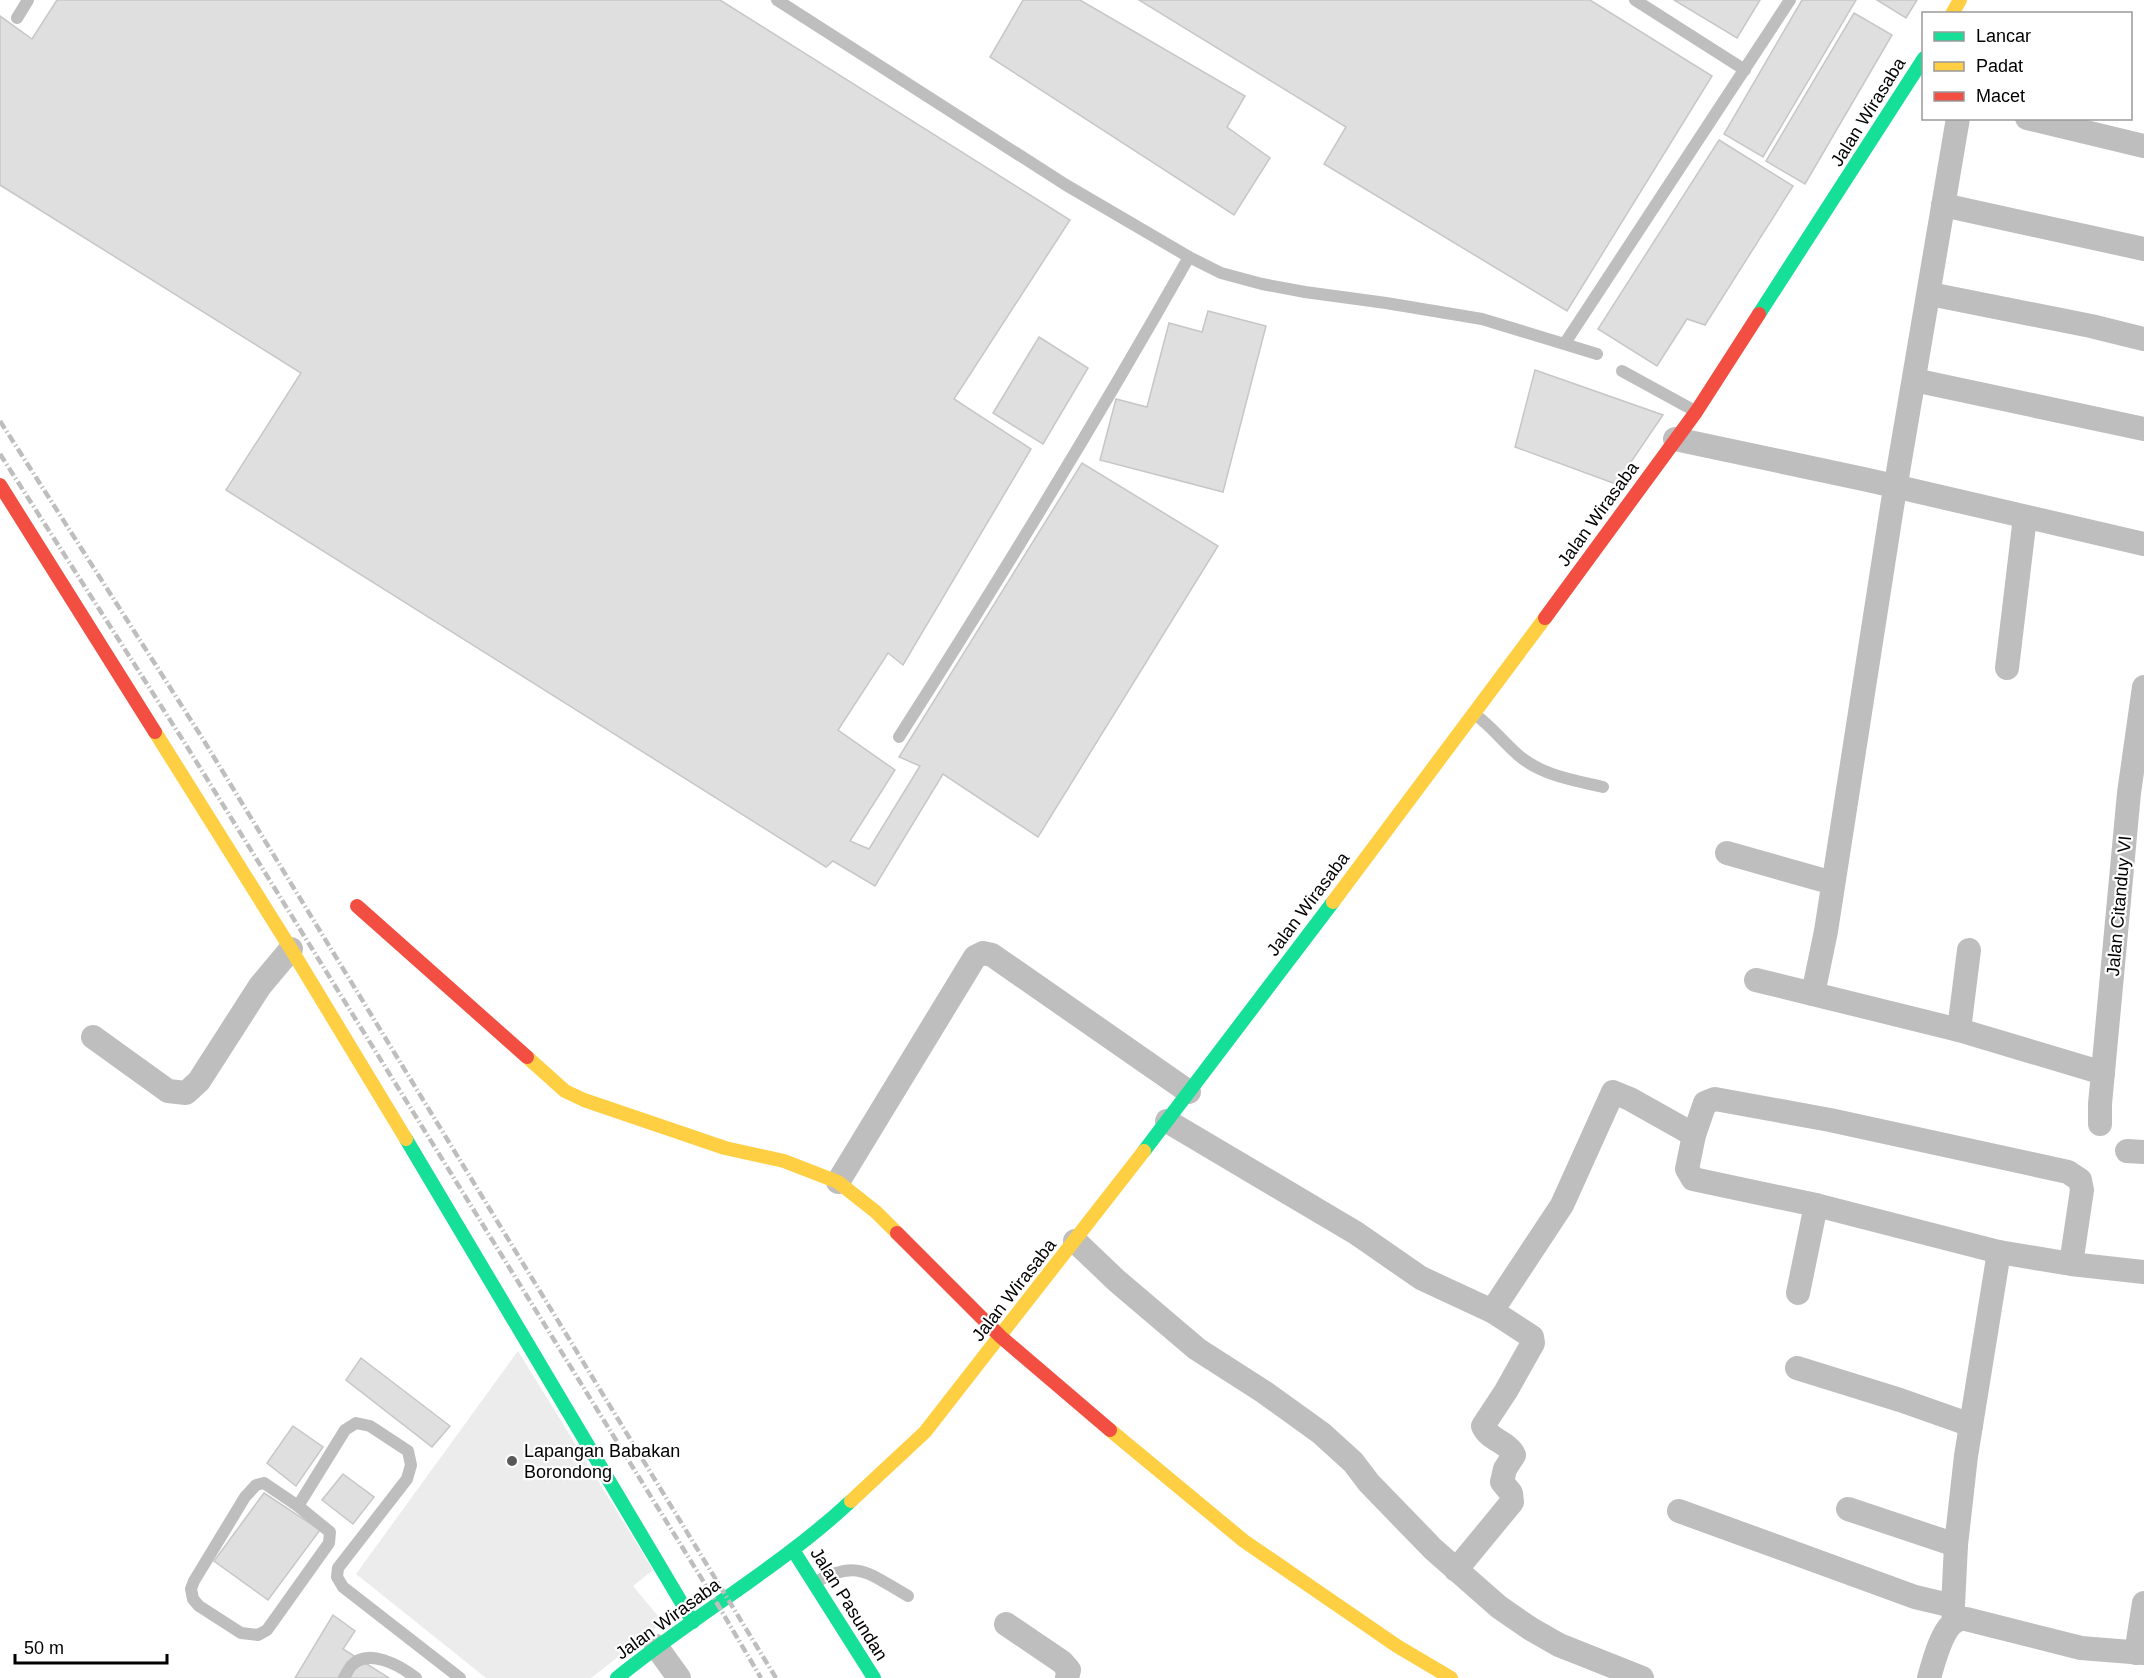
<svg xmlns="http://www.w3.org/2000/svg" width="2144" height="1678" font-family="Arial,sans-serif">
	<rect width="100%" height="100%" fill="#fff"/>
	<!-- green -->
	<path fill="#ececec" d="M518,1351l135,219 -20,16 30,36 -72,56h-105l-130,-104z"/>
	<!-- building -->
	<g fill="#dfdfdf" stroke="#c7c7c7" stroke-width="1.5">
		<path d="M57,0h663l350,220 -116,179 77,50 -128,216 -15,-12 -50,77 57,40 -45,71 19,8 51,-83 -21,-9 183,-294 136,83 -180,291 -95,-63 -68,112 -42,-25 -7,6 -600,-377 75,-117 -301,-188v-169l32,23z"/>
		<path d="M1023,0h57l165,96 -18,31 43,31 -36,57 -244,-158z"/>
		<path d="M1139,0h451l122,76 -145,235 -243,-147 22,-37z"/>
		<path d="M1674,0h86l-23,38z"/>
		<path d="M1802,0h54l-93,157 -39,-23z"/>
		<path d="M1877,0h40l-11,18z"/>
		<path d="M1854,13l38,22 -87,149 -39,-23z"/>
		<path d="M1719,140l74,46 -88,139 -18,-6 -30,47 -59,-37z"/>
		<path d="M1208,311l58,15 -43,166 -123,-32 16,-61 31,8 22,-84 33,9z"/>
		<path d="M1039,337l49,31 -45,76 -50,-31z"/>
		<path d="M1535,370l128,45 -47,69 -101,-37z"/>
		<path d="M361,1358l89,68 -18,21 -86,-67z"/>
		<path d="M293,1426l30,21 -27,39 -29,-23z"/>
		<path d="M343,1474l31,23 -21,27 -31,-24z"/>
		<path d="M264,1493l56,37 -52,70 -54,-39z"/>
		<path d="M333,1615l22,16 -12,18 46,29h-94z"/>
	</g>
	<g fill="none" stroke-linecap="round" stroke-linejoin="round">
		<!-- lane -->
		<g stroke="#bebebe" stroke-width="12">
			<path d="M777,0l289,185 123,72 32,16 41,11 43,8 81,11 96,16 115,35"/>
			<path d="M1635,0l110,70"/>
			<path d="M17,18l11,-18"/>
			<path d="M1565,343l225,-343"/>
			<path d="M1622,371l73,40"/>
			<path d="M1477,716c15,11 26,26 40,38 23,21 56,26 86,33"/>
			<path d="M899,737c101,-158 198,-317 290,-480"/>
			<path d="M264,1483l34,23 32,26 -1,11 -62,87 -9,5 -17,-2 -42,-27 -6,-7 -2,-10 3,-8 51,-84 11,-12z"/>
			<path d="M298,1506l47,-76 11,-7 14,3 38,25 3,14 -4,14 -69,89 -1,9 6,10 117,91"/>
			<path d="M814,1583c44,-25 55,-9 94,13"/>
			<path d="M344,1678c2,-4 5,-9 7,-12 17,-19 50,0 65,12"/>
		</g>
		<!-- street -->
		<g stroke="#bebebe" stroke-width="24">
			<path d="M1958,118l-66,389 -66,424 -13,63 146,36 144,43"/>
			<path d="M2027,118l117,28"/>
			<path d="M1943,205l201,44"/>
			<path d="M1930,294l161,32 53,13"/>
			<path d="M1914,380l230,49"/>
			<path d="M1675,439l193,41 276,64"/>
			<path d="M2007,668l18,-151"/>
			<path d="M1727,853l106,30"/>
			<path d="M1756,980l57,14"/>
			<path d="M1959,1030l10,-80"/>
			<path d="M93,1037l75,54 18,2 13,-12 61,-95 31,-37"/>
			<path d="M1167,1121l189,112 65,45 71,33 40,26 1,6 -27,48 -23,35c6,14 25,16 31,29l-9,14 -3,13 9,11 1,9 -56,68"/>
			<path d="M2100,1124v-20l29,-311 15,-106"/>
			<path d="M2127,1151l17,1"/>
			<path d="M838,1182l137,-225 8,-4 9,2 197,137"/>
			<path d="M1075,1241l42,40 80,68 67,43 57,41 32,29 16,21 64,66 66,58 32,22 28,16 83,33"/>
			<path d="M2071,1264l11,-74 -2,-10 -12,-8 -238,-52 -115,-21 -10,4 -11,32 -7,34 6,10 123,26 183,47 72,12 73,8"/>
			<path d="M1798,1293l18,-88"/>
			<path d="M1492,1311l70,-106 51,-113 17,7 64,36"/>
			<path d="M1797,1368l103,32 71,25"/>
			<path d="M1848,1509l108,36"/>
			<path d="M1679,1511l236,86 38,9 1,14"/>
			<path d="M1953,1606l3,-61 10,-89 33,-204"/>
			<path d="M1006,1624l56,38 7,8 -2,8"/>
			<path d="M656,1646l23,32"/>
			<path d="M2136,1653l8,-50"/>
			<path d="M1929,1678c4,-14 13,-50 27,-57 3,-2 6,-2 10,-2l115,29 63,5"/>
		</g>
		<!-- fast -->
		<g stroke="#16e098" stroke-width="14">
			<path d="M1759,314l165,-256"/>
			<path d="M406,1139l287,483"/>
			<path d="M1144,1151l189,-249"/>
			<path d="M793,1550l81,128"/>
			<path d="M617,1678c76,-62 162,-110 234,-177"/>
		</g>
		<!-- slow -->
		<g stroke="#ffcf43" stroke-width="14">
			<path d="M1952,14l8,-14"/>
			<path d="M155,732l136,217 115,190"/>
			<path d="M1333,902l212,-284"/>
			<path d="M527,1057l38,34 19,9 141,48 59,13 54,21 38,30 21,21"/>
			<path d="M1110,1430l134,111 153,105 54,32"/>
			<path d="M851,1501l74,-69 219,-281"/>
		</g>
		<!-- jam -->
		<g stroke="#f24e42" stroke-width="14">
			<path d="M0,485l155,247"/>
			<path d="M1545,618l151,-206 63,-98"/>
			<path d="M357,906l170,151"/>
			<path d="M897,1233l104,104 109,93"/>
		</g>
		<!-- rail -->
		<g stroke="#bebebe" stroke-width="4.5" stroke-dasharray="9 3 1.5 3" stroke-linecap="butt">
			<path d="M0,421l201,315 575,942"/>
			<path d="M0,454l186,291 532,860 43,73"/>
		</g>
	</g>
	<!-- markers -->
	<circle fill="#595959" stroke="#fff" stroke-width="2" cx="512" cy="1461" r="6"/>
	<g text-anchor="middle" stroke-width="4.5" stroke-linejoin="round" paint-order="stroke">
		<!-- street labels -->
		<g font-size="18" fill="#000" stroke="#fff">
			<text transform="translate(1868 112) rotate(-58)" y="6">Jalan Wirasaba</text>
			<text transform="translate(1598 514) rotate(-54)" y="6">Jalan Wirasaba</text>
			<text transform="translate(1308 904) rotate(-53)" y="6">Jalan Wirasaba</text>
			<text transform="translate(2119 906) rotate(-85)" y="6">Jalan Citanduy VI</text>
			<text transform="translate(1014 1290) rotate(-52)" y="6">Jalan Wirasaba</text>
			<text transform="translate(849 1604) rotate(58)" y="6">Jalan Pasundan</text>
			<text transform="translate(668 1619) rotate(-36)" y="6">Jalan Wirasaba</text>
		</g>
		<!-- poi labels -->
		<g font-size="18" fill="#000" stroke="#fff" text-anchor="start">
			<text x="524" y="1457">Lapangan Babakan<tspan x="524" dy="21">Borondong</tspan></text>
		</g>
	</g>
	<!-- legend -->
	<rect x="1922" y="12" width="210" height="108" fill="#ffffff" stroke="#999999" stroke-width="1.5"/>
	<rect x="1934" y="32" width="30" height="9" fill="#16e098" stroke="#999999" stroke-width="1.5"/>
	<text x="1976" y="42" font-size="18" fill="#000000">Lancar</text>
	<rect x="1934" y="62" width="30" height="9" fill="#ffcf43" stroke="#999999" stroke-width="1.5"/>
	<text x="1976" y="72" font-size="18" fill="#000000">Padat</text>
	<rect x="1934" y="92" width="30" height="9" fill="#f24e42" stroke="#999999" stroke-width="1.5"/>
	<text x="1976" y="102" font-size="18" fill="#000000">Macet</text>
	<!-- scale -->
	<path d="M15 1654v9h152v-9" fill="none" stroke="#000000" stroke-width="3"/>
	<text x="24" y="1654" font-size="18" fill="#000000" stroke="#ffffff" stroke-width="4.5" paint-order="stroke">50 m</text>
</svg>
